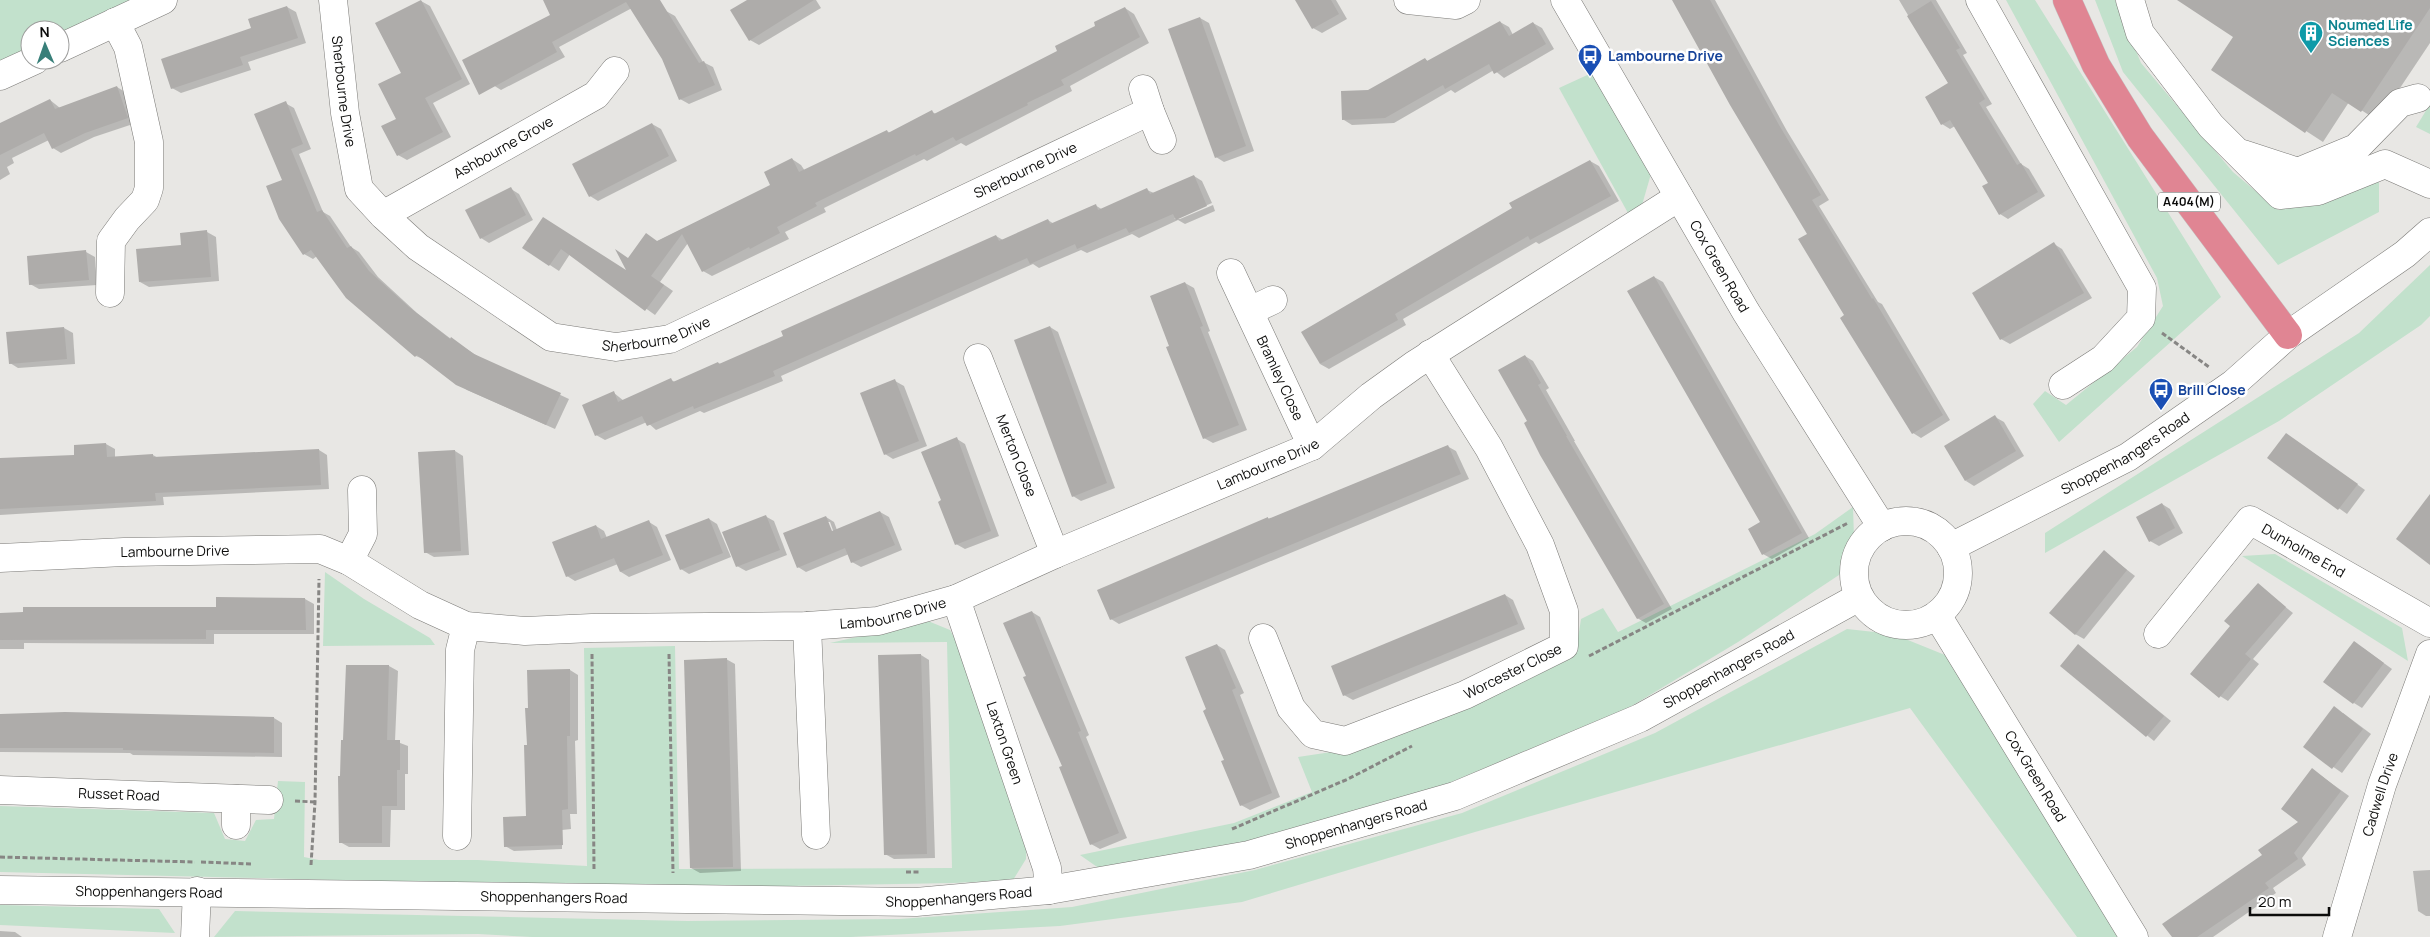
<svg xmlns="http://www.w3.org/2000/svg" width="2430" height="937" font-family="Manrope,sans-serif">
	<rect width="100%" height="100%" fill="#e8e7e4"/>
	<!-- green -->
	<g fill="#c2e1cc">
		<path d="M0,0h137l-77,35v-5h-30v19l-30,13z"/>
		<path d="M2006,0h29l186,297 -162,145 -26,-38 12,-13 21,14 71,-58 26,-41 -6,-28z"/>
		<path d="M2095,0h20l26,63 92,109 45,38 101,-28v30l-101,53 -155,-193z"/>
		<path d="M1596,71l57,96 -11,38 -14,8 -69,-125z"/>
		<path d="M2430,104v30l-14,-7z"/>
		<path d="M2430,265v51l-9,9 -142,96 -234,132v-20l314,-200z"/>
		<path d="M1853,507l1,31 -15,37 -101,67 -108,65 -181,76 -202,60 -147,26 -20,-14 154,-32 78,-31 -14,-35 40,-6 238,-100 5,-32 22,-11 15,24 197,-98z"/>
		<path d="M2275,554l127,74 6,33 -166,-105z"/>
		<path d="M325,572l39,27 66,39 5,7 -112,1z"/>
		<path d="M928,621l22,9 14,25 63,176 -1,28 -13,21 -60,3 -279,5 -674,-16v-66l214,7 11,26 20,2 11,-21 18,-1 4,-38 27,1 -1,75 15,3h159l109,6 -3,-218 91,-2 4,223 273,-1 -5,-226 -117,1z"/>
		<path d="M1847,629l46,5 52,21 176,282h-44l-167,-229 -435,124 -233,70 -182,24 -209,11h-319l-54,-3 -264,3 21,-26 452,10 212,-2 173,-12 183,-37 207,-57 193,-80z"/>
		<path d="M0,905l159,4 16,24 -175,-8z"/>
	</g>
	<!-- shadow -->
	<g fill="#0003" fill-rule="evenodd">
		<path d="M544,0h103l-88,47 6,10 -64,33 -8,-5 59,-70z"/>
		<path d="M749,0h67l5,8 -62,37 -9,-5z"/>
		<path d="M1297,0h39l11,19 -25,14 -9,-5z"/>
		<path d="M1674,0h41l72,131 42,69 -10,6 59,96 4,2 68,116 -29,18 -8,-5 -67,-117 -37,-82z"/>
		<path d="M1899,0h37l31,53 -4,2 29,49 -6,3 35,57 8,5 16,27 -37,23 -8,-5 -11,-31 -34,-57 -5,3 -8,-5 7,-40z"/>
		<path d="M2179,0h251v43l-52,78 -29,-19 -26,40 -111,-72 23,-33z"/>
		<path d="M421,1l9,5 40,78 -37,19 18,34 -44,23 -9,-5v-36l4,-46z"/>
		<path d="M287,7l9,5 10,31 -58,19 3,8 -70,23 -9,-5 81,-59z"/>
		<path d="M1125,8l9,6 15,29 -79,43 2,5 -106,55 -5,-3 -34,18 -3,-2 -100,49 2,4 -41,20 4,7 -77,37 -9,-5 -15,-28 -28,39 13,9 -18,24 -85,-61 -11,17 -35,-23 20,-29 85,54 3,-10 26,-22 114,-56 20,-26 9,6 4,6 82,-40 3,2 42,-21 4,2 123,-63z"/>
		<path d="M666,11l9,5 28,46 10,5 9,23 -33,14 -9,-5 -17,-41z"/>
		<path d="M1200,18l9,5 45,128 -30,11 -8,-5z"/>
		<path d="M1500,22l9,5 4,8 20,-12 9,5 12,21 -50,29 -10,-8 -39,23 -4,-3 -57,33 -42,2 -8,-5 25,-29 56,-32 4,3z"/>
		<path d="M117,87l8,5 11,31 -42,14 -33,16 -8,-5 -4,-8 -37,18 2,5 -7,4 3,7 -10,6v-52l50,-28 10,8z"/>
		<path d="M285,103l9,5 17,41 -12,5 24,58 7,4 21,31 8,5 19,25 39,36 34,26 28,18 90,42 -14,30 -88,-39 -42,-30 -9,-4 -69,-59 -30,-41 -4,3 -9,-5 -21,-74z"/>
		<path d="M652,124l9,5 16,32 -79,40 -8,-5z"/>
		<path d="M1590,161l9,5 20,35 -80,43 -3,-2 -133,77 3,6 -77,44 -9,-5 194,-155z"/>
		<path d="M1194,176l8,5 10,22 -38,16h6l33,-14 2,6 -30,13 -7,-4 -39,18 -7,-4 -45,19 -6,-3 -42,18 -6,-4 -252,112 2,5 -79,32 -4,-2 -44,19 -9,-8 -42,18 -9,-5 18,-42 10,8 47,-21 4,2 43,-19 3,1 63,-27 212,-101 7,4 45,-20 6,4 41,-19 8,5 44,-20 7,3z"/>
		<path d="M511,189l8,5 14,26 -44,23 -8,-5z"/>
		<path d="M207,232l9,5 3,44 -70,6 -9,-5 42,-35z"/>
		<path d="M2054,244l8,5 30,49 -82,46 -9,-5 -27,-45z"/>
		<path d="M86,252l9,5 2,28 -58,4 -9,-5z"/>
		<path d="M1654,277l9,5 146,256 -37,21 -9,-5 -1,-31z"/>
		<path d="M1185,283l9,5 16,43 -2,1 39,98 -34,13 -9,-5 -33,-92z"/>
		<path d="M1050,327l8,5 57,156 -34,13 -8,-5z"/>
		<path d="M64,328l9,5 2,31 -57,4 -8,-5 -3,-30z"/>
		<path d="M1525,356l8,5 16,27 -3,2 29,51h-1l98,168 -26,14 -9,-5 -109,-196z"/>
		<path d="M895,381l9,5 23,60 -34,13 -8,-5z"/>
		<path d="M1995,417l9,5 20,34 -50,30 -8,-5z"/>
		<path d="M957,439l8,5 34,92 -34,13 -9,-5 -17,-42 3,-1z"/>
		<path d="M2295,440l70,50 -18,24 -78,-56z"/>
		<path d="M106,444l9,5v9l38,-3 5,3 161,-8 8,5 2,34 -166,8 1,8 -164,10v-55l76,-4z"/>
		<path d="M1447,446l9,5 13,28 -350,145 -8,-5 157,-101 2,1z"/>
		<path d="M455,451l8,5 6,99 -35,2 -9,-5z"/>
		<path d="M2162,504l8,5 13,24 -24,13 -9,-5z"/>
		<path d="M880,512l9,5 13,33 -41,17 -9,-5 -3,-8 -43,18 -8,-5 28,-50 8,5 3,8zM827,522h3l5,14 -2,1z"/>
		<path d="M765,516l9,5 13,34 -41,16 -9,-5z"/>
		<path d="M709,519l8,5 14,33 -42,17 -8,-5z"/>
		<path d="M649,522l8,5 14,33 -42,17 -8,-5 -3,-8 -43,17 -8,-5 29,-50 8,5 3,7z"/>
		<path d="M2104,552l31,24 -51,63 -9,-5z"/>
		<path d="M2258,585l35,28 -40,46 6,5 -31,37 -8,-5 12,-70z"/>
		<path d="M1505,595l8,5 12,29 -172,71 -9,-5z"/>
		<path d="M217,598l88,1 9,5v30h-100v10l-190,-1v6h-24v-35l217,-6z"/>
		<path d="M1032,612l8,5 49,118 -3,2 41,101 -27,11 -9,-5 -28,-78 -36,-90z"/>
		<path d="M1217,645l8,5 19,43 -4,2 40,102 -30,13 -9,-5 -33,-95z"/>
		<path d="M2079,646l92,75 -17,20 -92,-75z"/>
		<path d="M2363,648l29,21 -30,39 -8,-5z"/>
		<path d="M921,655l8,5 6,198 -41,1 -9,-5z"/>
		<path d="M726,659l9,5 6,207 -41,2 -9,-5z"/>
		<path d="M347,666h42l9,5 -3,70 13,5v28h-3v36h-14l-1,37h-41l-9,-5z"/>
		<path d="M570,670l8,5v65l-3,1 2,73h-7l1,15 -9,1v19l-48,2 -9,-5 22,-29 2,-108z"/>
		<path d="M2343,713l28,21 -29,39 -37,-26z"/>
		<path d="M0,714l274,4 8,5v34l-149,-2 -3,-2 -130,-1z"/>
		<path d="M2320,775l29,21 -47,62 4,7 -33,23 3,5 -63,44h-40l127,-115z"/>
		<path d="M2430,870v46h-4l-8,-5 -5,-40z"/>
		<path d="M0,931l15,1 7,5h-22z"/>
	</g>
	<!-- building -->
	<g fill="#aeacaa">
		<path d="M421,0l41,79 -37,19 18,34 -46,24 -16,-30 15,-7 -18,-35 23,-11 -26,-50z"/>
		<path d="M543,0h117l39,63 5,-2 11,24 -36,15 -17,-41 -36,-57 -74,40 5,10 -78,43 -17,-35 88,-45z"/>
		<path d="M747,0h67l-65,41 -19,-31z"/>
		<path d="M1295,0h36l8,14 -27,15z"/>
		<path d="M1672,0h38l69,125 42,70 -9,5 60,99 1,-1 70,117 -31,19 -72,-116 4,-3 -46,-76 9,-5 -77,-129z"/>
		<path d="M2177,0h253v8l-69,104 -29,-19 -27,40 -94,-63 22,-33z"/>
		<path d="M1931,1l29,47 -4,2 29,49 -6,4 38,62 4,-2 17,29 -39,23 -17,-29 6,-3 -38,-63 -9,5 -16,-28 23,-14 -41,-67z"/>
		<path d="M287,6l11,32 -58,19 3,8 -72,24 -10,-30 90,-31 -3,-9z"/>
		<path d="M1125,7l15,30 -79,43 3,5 -37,18 1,2 -72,36 -3,-4 -37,19 -1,-2 -100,49 2,3 -40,21 3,6 -30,16 -1,-2 -47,25 -20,-38 -31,42 13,9 -19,26 -84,-62 -12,17 -27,-18 21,-31 83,53 -11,-21 13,9 18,-25 11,8 113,-56 -6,-13 28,-14 7,14 88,-42 1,3 44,-23 2,4 123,-63 -2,-5 40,-20 -1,-4z"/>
		<path d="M1200,17l46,129 -31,12 -47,-129z"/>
		<path d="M1500,21l9,15 24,-14 13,22 -52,30 -5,-10 -44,25 -2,-4 -58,33 -43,2 -1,-29 27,-1 57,-32 2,3z"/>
		<path d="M117,86l11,32 -43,15 -33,16 -8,-16 -44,22v-32l50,-24 5,10z"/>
		<path d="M286,101l17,43 -12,5 26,63 5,-2 25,38 4,-2 18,25 40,36 41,32 1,-2 23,17 87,39 -15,32 -90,-40 -39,-30 -2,2 -69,-59 -35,-48 -8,5 -24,-36 -13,-33 16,-6 -28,-66z"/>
		<path d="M652,123l17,33 -80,41 -17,-33z"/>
		<path d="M1590,160l21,36 -81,44 -2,-4 -47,27 -86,51 3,6 -78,44 -19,-32 211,-124 -3,-5z"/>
		<path d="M1194,175l13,31 -31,14 -3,-6 -44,19 -3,-5 -49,21 -2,-5 -45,20 -3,-6 -254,113 2,5 -81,33 -1,-3 -46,20 -5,-10 -47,20 -13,-31 32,-14 4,11 53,-24 2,4 45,-20 1,2 64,-28 -2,-5 215,-96 3,6 49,-22 2,5 46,-20 2,6 49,-22 3,6z"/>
		<path d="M511,187l15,28 -46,24 -15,-29z"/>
		<path d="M207,230l4,47 -72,5 -3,-33 45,-4 -1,-12z"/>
		<path d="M2054,242l30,51 -84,47 -28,-47z"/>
		<path d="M86,250l3,30 -60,5 -2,-29z"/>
		<path d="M1654,276l148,257 -40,22 -14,-26 12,-7 -133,-231z"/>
		<path d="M1185,282l18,44 -3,1 39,98 -36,14 -37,-92 3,-1 -19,-50z"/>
		<path d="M1050,326l57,157 -35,14 -58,-157z"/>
		<path d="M64,327l3,32 -58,5 -3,-32z"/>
		<path d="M1525,355l16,28 -3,2 29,51h-1l98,168 -27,15 -97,-164 -16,-32 3,-2 -29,-51z"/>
		<path d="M895,379l24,62 -35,14 -24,-62z"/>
		<path d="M1995,415l21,36 -51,30 -21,-35z"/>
		<path d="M2286,433l72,51 -20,26 -71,-52z"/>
		<path d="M957,437l34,94 -36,14 -17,-43 3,-2 -20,-48z"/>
		<path d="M106,443l1,14 46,-3v3l166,-8 2,36 -166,8 1,8 -156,8v-51l74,-3v-10z"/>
		<path d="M1448,445l13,29 -351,146 -13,-30 171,-73v2z"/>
		<path d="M455,450l6,101 -37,2 -6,-101z"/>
		<path d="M2430,494v71l-34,-26z"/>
		<path d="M2162,503l13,25 -26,14 -13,-25z"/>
		<path d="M880,511l15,34 -44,18 -6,-15 -48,20 -14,-35 43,-17 6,15z"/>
		<path d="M766,515l14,35 -44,17 -14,-35z"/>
		<path d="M709,518l14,35 -43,17 -15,-35z"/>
		<path d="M649,520l14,35 -43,17 -6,-14 -48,19 -14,-35 44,-17 5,14z"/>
		<path d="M2104,550l23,20 -52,65 -26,-22z"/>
		<path d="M2258,583l28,24 -41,47 6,5 -32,39 -29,-24 40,-48 -6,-5z"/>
		<path d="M1505,594l13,30 -175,72 -12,-30z"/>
		<path d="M216,597l89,1 1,32h-100v9l-206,1v-27l23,-1v-5h193z"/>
		<path d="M1032,611l49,120 -3,1 41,101 -29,12 -31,-78 3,-1 -39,-89 3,-1 -23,-53z"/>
		<path d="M2354,641l30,22 -31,41 -30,-22z"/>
		<path d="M1217,644l19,44 -4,2 40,103 -32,13 -19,-45 3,-1 -21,-49 3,-2 -21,-52z"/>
		<path d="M2078,644l86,72 -18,21 -86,-71z"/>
		<path d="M921,654l6,200 -43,1 -6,-200z"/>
		<path d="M727,658l6,209 -43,1 -6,-208z"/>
		<path d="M346,665h43l-2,75h13v30h-3v36h-15v37h-43l-1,-67h2l1,-36h2z"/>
		<path d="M570,669v67h-3l1,73 -6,1 1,35 -59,2 -1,-30 23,-1 -2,-71h3l-2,-37h3l-1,-38z"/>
		<path d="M2334,706l29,23 -31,40 -29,-22z"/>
		<path d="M65,712l209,5v36l-151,-3v-2h-123v-34z"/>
		<path d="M2312,768l29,23 -47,62 4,6 -33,24 4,5 -72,49h-25l-10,-13 100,-69 -4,-5 40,-28 -17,-13z"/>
	</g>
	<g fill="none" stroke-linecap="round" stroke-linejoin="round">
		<defs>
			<g id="minor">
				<path id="s1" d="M333,0l12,113 14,76 24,26 35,32 133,90 65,10 54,-8 480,-228"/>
				<path d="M1408,0l48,5 10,-5"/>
				<path id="s2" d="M1565,0l181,312 136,215"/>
				<path d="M1980,0l162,288 -1,30 -38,41 -40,26"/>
				<path d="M2130,0l10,33 71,93 69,69 38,-4 67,-27 45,20"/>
				<path d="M60,48l103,-48"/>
				<path d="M0,76l35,-16"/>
				<path d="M1143,89l7,22 12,29"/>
				<path d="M2243,154l55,18 58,-24 44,-45 18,-5"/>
				<path id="s3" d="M383,215l213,-120 19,-24"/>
				<path id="s4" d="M1231,273l81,173"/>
				<path d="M110,293l1,-52 16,-22 18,-19 4,-12v-46l-21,-95 -13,-25"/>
				<path d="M1250,311l23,-11"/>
				<path id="s5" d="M978,358l77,196"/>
				<circle cx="1906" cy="573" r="52"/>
				<path id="s6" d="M1951,547l177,-90 105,-73 55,-49 117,-81 25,-22"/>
				<path id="s7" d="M0,558l124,-6 196,-3 29,12 71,44 46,21 59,5 67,-3 215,-2 71,-5 78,-22 99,-45 257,-108 59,-50 43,-31 265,-168"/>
				<path d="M349,561l14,-27 -1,-44"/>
				<path id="s8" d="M956,599l91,269 2,22"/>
				<path id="s9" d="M1937,615l197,322"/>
				<path d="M807,626l9,209"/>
				<path id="s10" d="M2158,634l92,-114 180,103"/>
				<path id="s11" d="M1263,638l28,70 22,26 32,7 120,-46 99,-49v-35l-24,-66 -51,-97 -59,-94"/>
				<path id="s12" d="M0,790l269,10"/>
				<path d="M236,825v-26"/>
				<path d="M457,836l3,-186 6,-24"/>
				<path id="s13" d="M0,890l916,12 133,-12 200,-35 206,-59 185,-78 219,-121"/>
				<path d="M195,937l2,-46"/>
				<path id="s14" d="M2337,937l45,-152 48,-131"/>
			</g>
			<path id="highway" d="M2067,0l29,65 44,72 148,198"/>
		</defs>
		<!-- minor casing -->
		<use href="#minor" stroke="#7b7a77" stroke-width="29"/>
		<!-- highway casing -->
		<use href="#highway" stroke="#c5c5c4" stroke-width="29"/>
		<!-- path -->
		<g stroke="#878684" stroke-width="3" stroke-dasharray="5 2.5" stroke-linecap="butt">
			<path d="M2162,333l47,34"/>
			<path d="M592,654l2,216"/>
			<path d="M669,654l4,219"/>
			<path d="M1589,656l259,-133"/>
			<path d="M295,801l20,1"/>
			<path d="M1232,829l116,-50 64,-33"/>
			<path d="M0,857l195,5"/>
			<path d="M201,862l51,2"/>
			<path d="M311,865l4,-63 4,-223"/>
			<path d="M906,872h14"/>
		</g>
		<!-- minor -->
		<use href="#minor" stroke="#fff" stroke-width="28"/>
		<!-- highway -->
		<use href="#highway" stroke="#e08593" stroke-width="28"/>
	</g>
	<!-- icons -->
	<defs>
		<symbol id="building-pin" viewBox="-11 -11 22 30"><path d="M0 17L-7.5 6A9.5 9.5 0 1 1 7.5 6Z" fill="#0f9aa8" stroke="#fff"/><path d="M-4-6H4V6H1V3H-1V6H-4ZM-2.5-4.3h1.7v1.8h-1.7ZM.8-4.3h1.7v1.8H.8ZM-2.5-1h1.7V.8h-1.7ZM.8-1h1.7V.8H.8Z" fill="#fff"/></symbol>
		<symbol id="bus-pin" viewBox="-11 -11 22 30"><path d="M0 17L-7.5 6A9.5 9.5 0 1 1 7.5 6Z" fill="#1a4fb4" stroke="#fff"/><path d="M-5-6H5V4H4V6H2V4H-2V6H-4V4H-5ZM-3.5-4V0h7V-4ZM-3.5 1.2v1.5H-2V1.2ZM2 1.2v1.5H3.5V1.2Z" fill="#fff"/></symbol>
	</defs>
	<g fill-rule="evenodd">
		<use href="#building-pin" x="2297" y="19" width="28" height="38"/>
		<use href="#bus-pin" x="1576" y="42" width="28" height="38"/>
		<use href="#bus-pin" x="2147" y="376" width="28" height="38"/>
	</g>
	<g text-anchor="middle" stroke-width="5" stroke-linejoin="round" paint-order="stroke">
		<!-- shield labels -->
		<rect fill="#fff" stroke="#555554" stroke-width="1" x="2158" y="192.5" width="62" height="19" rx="4"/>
		<g font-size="12" font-weight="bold" fill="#0c0c0b">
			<text x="2189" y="206">A404(M)</text>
		</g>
		<!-- culture labels -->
		<g font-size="14" font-weight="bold" fill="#0d838f" stroke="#fff" text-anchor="start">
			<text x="2328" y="30">Noumed Life<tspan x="2328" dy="16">Sciences</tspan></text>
		</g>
		<!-- transit labels -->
		<g font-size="14" font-weight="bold" fill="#164399" stroke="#fff" text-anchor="start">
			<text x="1608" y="61">Lambourne Drive</text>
			<text x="2178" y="395">Brill Close</text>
		</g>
		<!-- street labels -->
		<g font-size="14" fill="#0c0c0b" stroke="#fff">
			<text dy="5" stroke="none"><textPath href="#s1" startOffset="92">Sherbourne Drive</textPath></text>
			<text dy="5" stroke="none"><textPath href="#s3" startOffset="138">Ashbourne Grove</textPath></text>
			<text dy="5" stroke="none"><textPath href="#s1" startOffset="948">Sherbourne Drive</textPath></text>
			<text dy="5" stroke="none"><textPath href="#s2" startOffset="308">Cox Green Road</textPath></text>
			<text dy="5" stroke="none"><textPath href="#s1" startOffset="542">Sherbourne Drive</textPath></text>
			<text dy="5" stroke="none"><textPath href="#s4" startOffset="116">Bramley Close</textPath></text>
			<text dy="5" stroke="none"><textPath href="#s6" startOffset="198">Shoppenhangers Road</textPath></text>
			<text dy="5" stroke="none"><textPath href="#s5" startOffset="105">Merton Close</textPath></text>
			<text dy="5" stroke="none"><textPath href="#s7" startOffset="1319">Lambourne Drive</textPath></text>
			<text dy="5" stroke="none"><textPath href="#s10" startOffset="208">Dunholme End</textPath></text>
			<text dy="5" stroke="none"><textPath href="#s7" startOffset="175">Lambourne Drive</textPath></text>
			<text dy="5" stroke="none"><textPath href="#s7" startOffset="914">Lambourne Drive</textPath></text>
			<text dy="5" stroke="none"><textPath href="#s13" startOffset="1769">Shoppenhangers Road</textPath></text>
			<text dy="5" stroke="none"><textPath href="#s11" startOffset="324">Worcester Close</textPath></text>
			<text dy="5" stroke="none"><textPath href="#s8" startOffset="152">Laxton Green</textPath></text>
			<text dy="5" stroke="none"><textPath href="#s9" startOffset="189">Cox Green Road</textPath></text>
			<text dy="5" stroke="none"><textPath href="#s12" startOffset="119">Russet Road</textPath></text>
			<text dy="5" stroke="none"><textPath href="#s14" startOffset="149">Cadwell Drive</textPath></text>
			<text dy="5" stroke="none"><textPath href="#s13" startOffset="1364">Shoppenhangers Road</textPath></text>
			<text dy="5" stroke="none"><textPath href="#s13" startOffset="149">Shoppenhangers Road</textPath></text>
			<text dy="5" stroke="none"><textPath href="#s13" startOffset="959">Shoppenhangers Road</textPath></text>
			<text dy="5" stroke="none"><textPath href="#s13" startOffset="554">Shoppenhangers Road</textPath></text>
		</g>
	</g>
	<!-- north arrow -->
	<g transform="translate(45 45) rotate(358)"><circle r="24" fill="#ffffff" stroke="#9e9e9d"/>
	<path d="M0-4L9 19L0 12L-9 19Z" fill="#387f79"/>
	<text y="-8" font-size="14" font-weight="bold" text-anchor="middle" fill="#0c0c0b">N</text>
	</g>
	<!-- scale -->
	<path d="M2250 907v8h79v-8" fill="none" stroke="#0c0c0b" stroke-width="2.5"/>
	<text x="2258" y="907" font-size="15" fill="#0c0c0b" stroke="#ffffff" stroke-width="4" paint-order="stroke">20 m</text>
</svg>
